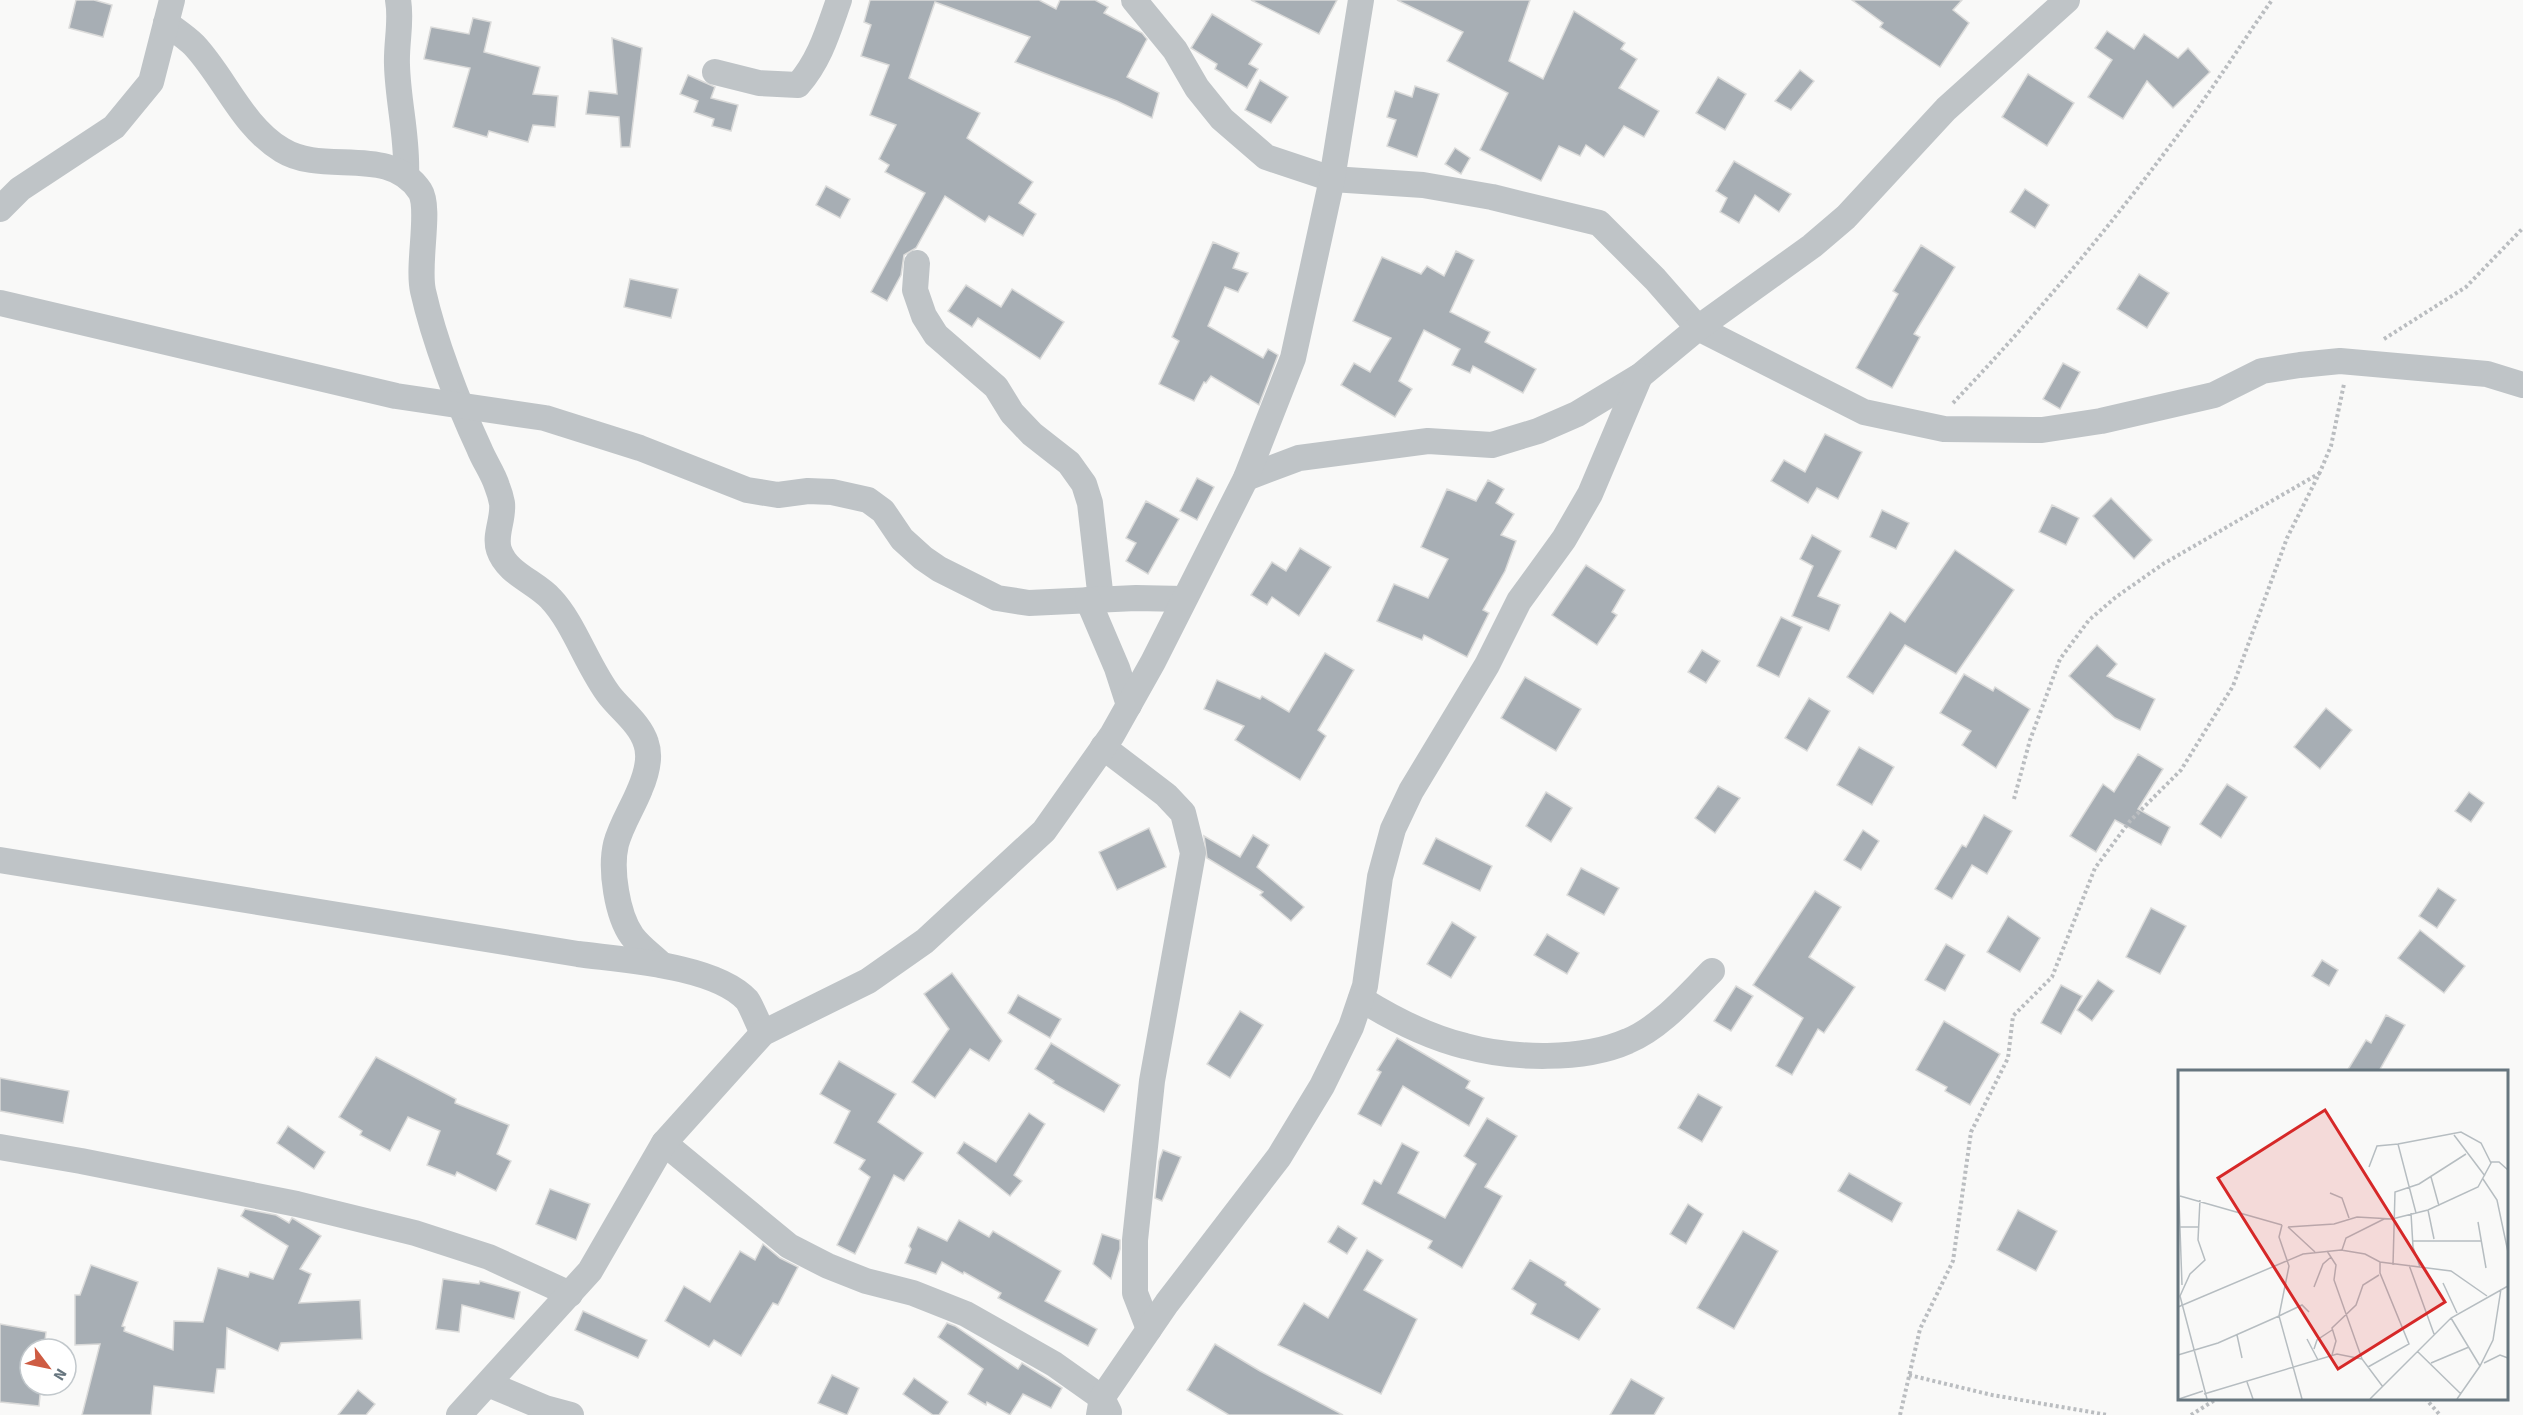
<svg xmlns="http://www.w3.org/2000/svg" width="2523" height="1415" font-family="'Source Sans 3',sans-serif">
	<rect width="100%" height="100%" fill="#f9f9f8"/>
	<!-- building -->
	<g fill="#a7aeb4" stroke="#dbdbda" stroke-width="1.5">
		<path d="M76,0h18l18,5 -9,32 -34,-9z"/>
		<path d="M870,0h169l17,9 4,-9h35l13,7 -4,6 38,20 5,6 -20,38 32,16 -7,25 -35,-17 -102,-39 15,-25 -95,-35 -26,76 71,35 -13,25 66,44 -14,21 17,11 -13,22 -34,-20 -4,6 -40,-26 -29,52 -12,7 -3,20 -14,26 -16,-9 54,-99 -40,-21 4,-7 -10,-6 17,-34 -26,-10 19,-50 -28,-9 10,-31 -7,-3z"/>
		<path d="M1251,0h86l-18,34z"/>
		<path d="M1397,0h133l-21,61 34,18 31,-68 51,32 -4,6 16,10 -18,29 40,23 -15,26 -20,-11 -20,31 -18,-12 -6,11 -21,-10 -18,35 -61,-31 28,-57 -61,-32 16,-29z"/>
		<path d="M1852,0h110l-9,10 16,13 -29,44 -60,-40 3,-4z"/>
		<path d="M1212,14l50,30 -13,20 9,5 -11,19 -32,-19 2,-5 -26,-16z"/>
		<path d="M473,18l18,4 -7,30 56,15 -7,27 25,2 -3,31 -22,-2 -5,17 -39,-11 -2,6 -34,-10 17,-59 -46,-9 7,-32 38,7z"/>
		<path d="M2107,31l27,18 10,-15 34,24 10,-10 22,24 -37,36 -26,-27 -24,38 -35,-22 24,-37 -17,-12z"/>
		<path d="M612,38l30,10 -12,99h-9l-2,-30 -33,-3 3,-23 28,3z"/>
		<path d="M1800,70l14,11 -23,29 -16,-9z"/>
		<path d="M2028,74l46,29 -27,43 -45,-29z"/>
		<path d="M688,75l27,12 -4,11 27,7 -7,26 -19,-5 2,-7 -20,-7 4,-11 -18,-7z"/>
		<path d="M1718,77l28,17 -21,36 -29,-17z"/>
		<path d="M1260,80l28,17 -17,26 -26,-13z"/>
		<path d="M1415,86l24,8 -22,63 -30,-11 9,-26 -9,-3 8,-26 17,6z"/>
		<path d="M1455,148l15,10 -9,16 -16,-10z"/>
		<path d="M1734,161l57,33 -12,18 -24,-17 -16,28 -19,-11 7,-14 -11,-7z"/>
		<path d="M826,186l24,13 -10,19 -24,-13z"/>
		<path d="M2025,189l24,16 -14,23 -25,-16z"/>
		<path d="M1213,242l26,11 -6,15 15,5 -10,19 -13,-5 -17,39 55,32 5,-9 10,6 -19,50 -48,-29 -5,7 -2,-1 -10,19 -35,-17 20,-43 -7,-4z"/>
		<path d="M1921,245l34,22 -41,67 6,3 -28,51 -36,-20 42,-74 -5,-3z"/>
		<path d="M1456,251l18,9 -24,52 40,20 -5,10 51,27 -13,24 -50,-27 -3,7 -18,-8 8,-16 -36,-19 -25,51 13,8 -17,28 -54,-32 13,-22 16,9 21,-34 -38,-17 29,-64 39,17 6,-8 17,10z"/>
		<path d="M2139,274l30,19 -22,35 -30,-19z"/>
		<path d="M630,279l48,10 -7,29 -47,-11z"/>
		<path d="M966,285l35,22 11,-18 52,33 -24,37 -62,-41 -6,9 -24,-16z"/>
		<path d="M2063,363l17,9 -20,37 -17,-10z"/>
		<path d="M1825,434l37,18 -24,47 -21,-11 -9,15 -37,-22 13,-21 21,12z"/>
		<path d="M1197,478l17,9 -17,33 -17,-9z"/>
		<path d="M1488,480l16,9 -8,14 18,11 -13,21 15,6 -11,30 -22,39 6,3 -22,44 -43,-22 -2,5 -45,-19 17,-37 34,14 20,-39 -27,-12 26,-58 29,12z"/>
		<path d="M2111,498l41,42 -18,19 -41,-43z"/>
		<path d="M1146,501l33,18 -31,55 -22,-13 10,-18 -10,-5z"/>
		<path d="M2052,505l27,13 -13,27 -27,-13z"/>
		<path d="M1882,510l27,13 -13,26 -26,-12z"/>
		<path d="M1812,535l29,16 -23,45 22,9 -11,26 -37,-15 21,-50 -13,-7z"/>
		<path d="M1300,548l31,19 -32,49 -27,-19 -5,8 -16,-10 21,-33 14,9z"/>
		<path d="M1955,550l59,40 -58,84 -51,-29 -32,49 -26,-17 43,-65 15,10z"/>
		<path d="M1586,565l39,25 -13,22 5,3 -20,30 -45,-30z"/>
		<path d="M1781,617l21,10 -23,50 -22,-11z"/>
		<path d="M2097,645l20,19 -10,12 48,23 -15,31 -25,-12 -46,-42z"/>
		<path d="M1702,650l18,11 -14,22 -18,-11z"/>
		<path d="M1325,653l29,17 -36,60 8,6 -26,44 -65,-40 9,-14 -40,-17 13,-29 43,19 2,-3 27,16z"/>
		<path d="M1964,674l29,17 2,-4 35,22 -34,59 -34,-23 9,-14 -31,-18z"/>
		<path d="M1525,677l56,32 -25,42 -55,-33z"/>
		<path d="M1809,698l21,13 -23,40 -22,-13z"/>
		<path d="M2326,708l26,22 -32,39 -26,-22z"/>
		<path d="M1859,747l35,20 -22,38 -35,-20z"/>
		<path d="M2138,754l25,15 -25,40 32,18 -9,18 -46,-25 -19,32 -26,-16 33,-52 11,8z"/>
		<path d="M2227,784l20,13 -26,41 -21,-14z"/>
		<path d="M1718,786l22,12 -25,35 -20,-15z"/>
		<path d="M1546,792l26,16 -21,34 -25,-16z"/>
		<path d="M2469,792l15,11 -13,19 -16,-11z"/>
		<path d="M1984,815l28,16 -25,43 -15,-9 -20,34 -17,-10 27,-44 4,2z"/>
		<path d="M1149,828l17,39 -49,23 -18,-38z"/>
		<path d="M1863,830l16,11 -18,29 -17,-10z"/>
		<path d="M1253,835l16,10 -12,22 47,40 -13,14 -31,-26 3,-3 -56,-34 -3,-22 36,21z"/>
		<path d="M1436,838l56,28 -12,25 -57,-27z"/>
		<path d="M1581,868l38,20 -15,27 -37,-20z"/>
		<path d="M2438,888l18,12 -19,28 -18,-12z"/>
		<path d="M1815,891l26,16 -32,50 46,30 -31,46 -6,-4 -26,46 -16,-9 27,-48 -50,-33z"/>
		<path d="M2151,908l35,18 -26,48 -34,-17z"/>
		<path d="M2008,916l32,22 -20,34 -33,-20z"/>
		<path d="M1452,922l24,15 -25,41 -24,-14z"/>
		<path d="M2420,930l45,36 -21,27 -46,-35z"/>
		<path d="M1547,934l32,19 -12,21 -33,-19z"/>
		<path d="M1946,944l19,11 -20,36 -20,-11z"/>
		<path d="M2322,960l16,10 -9,16 -17,-10z"/>
		<path d="M952,973l50,68 -13,20 -19,-12 -35,49 -23,-16 37,-53 -25,-35z"/>
		<path d="M2098,980l16,11 -22,30 -15,-11z"/>
		<path d="M2061,985l21,11 -21,38 -20,-11z"/>
		<path d="M1736,986l17,10 -22,35 -17,-10z"/>
		<path d="M1018,995l43,24 -11,19 -42,-25z"/>
		<path d="M1240,1011l23,14 -33,53 -23,-14z"/>
		<path d="M2386,1015l19,10 -26,46h-32l19,-31 5,3z"/>
		<path d="M1944,1021l56,33 -30,51 -25,-14 2,-4 -31,-17z"/>
		<path d="M1397,1038l73,43 -4,7 18,10 -15,28 -66,-40 -22,40 -23,-12 23,-42 -4,-2z"/>
		<path d="M1051,1043l69,42 -16,27 -51,-29 1,-2 -19,-12z"/>
		<path d="M376,1057l80,42 -1,4 54,22 -12,29 14,7 -15,30 -39,-19 -2,4 -28,-11 13,-34 -32,-14 -18,34 -30,-16 2,-4 -23,-14z"/>
		<path d="M839,1061l57,33 -18,28 45,31 -19,28 -10,-6 -39,79 -18,-9 33,-68 -11,-8 6,-9 -31,-17 16,-32 -30,-17z"/>
		<path d="M0,1078l69,13 -6,32 -63,-12z"/>
		<path d="M1698,1094l24,13 -20,35 -24,-14z"/>
		<path d="M1029,1113l16,11 -31,51 8,6 -12,15 -53,-43 7,-11 32,20z"/>
		<path d="M1487,1118l30,18 -32,51 17,9 -40,72 -34,-20 4,-7 -70,-37 12,-24 7,4 21,-41 17,9 -21,41 47,25 31,-54 -12,-8z"/>
		<path d="M288,1126l37,26 -11,17 -37,-26z"/>
		<path d="M1163,1150l18,7 -19,44 -7,-3 4,-37z"/>
		<path d="M1849,1173l53,30 -10,19 -54,-31z"/>
		<path d="M550,1189l40,15 -14,36 -40,-16z"/>
		<path d="M1688,1204l15,10 -17,30 -16,-10z"/>
		<path d="M245,1209l31,6 13,8 3,-5 2,1 27,17 -21,33 11,5 -12,29 61,-3 2,39 -81,4 -3,8 -51,-23 -2,41h-8l-3,24 -60,-7 -3,29h-69l18,-71 -25,1v-50h5l11,-30 47,17 -16,44 3,1 -1,4 49,19 1,-29 29,1 15,-54 30,9 2,-5 23,7 15,-33 -47,-30z"/>
		<path d="M2018,1210l39,21 -21,40 -39,-21z"/>
		<path d="M959,1220l30,17 4,-6 68,40 -16,30 52,28 -9,17 -90,-48 3,-5 -37,-21 -1,2 -21,-12 -6,12 -31,-11 6,-14 -2,-3 9,-19 29,14z"/>
		<path d="M1338,1226l19,12 -10,16 -19,-12z"/>
		<path d="M1743,1231l35,20 -44,78 -37,-21z"/>
		<path d="M1102,1234l18,6v9l-9,30 -18,-15z"/>
		<path d="M763,1244l17,14 18,9 -20,38 -5,-2 -32,53 -27,-16 -5,7 -44,-26 19,-35 26,16 30,-51 15,9z"/>
		<path d="M1367,1250l16,10 -19,30 53,29 -36,75 -103,-49 26,-42 24,15z"/>
		<path d="M1530,1260l36,22 -1,3 35,24 -21,31 -48,-26 5,-10 -24,-15z"/>
		<path d="M443,1279l36,5 1,-3 40,11 -6,27 -52,-14 -3,27 -23,-3z"/>
		<path d="M583,1311l64,29 -9,18 -63,-28z"/>
		<path d="M947,1323l8,3 63,43 4,-6 40,25 -11,20 -28,-14 -13,21 -23,-13 -1,3 -18,-11 15,-25 -45,-32z"/>
		<path d="M0,1324l46,8 -2,17h-14v36h11l-2,21 -39,-4z"/>
		<path d="M1215,1344l45,27 83,44h-114l-42,-25z"/>
		<path d="M832,1375l27,13 -12,27 -29,-12z"/>
		<path d="M914,1378l34,24 -9,13h-6l-30,-21z"/>
		<path d="M1631,1379l33,19 -10,17h-44z"/>
		<path d="M358,1390l17,14 -9,11h-28z"/>
	</g>
	<g fill="none" stroke-linecap="round" stroke-linejoin="round">
		<!-- path -->
		<g stroke="#babdc0" stroke-width="4" stroke-dasharray="3 3" stroke-linecap="butt">
			<path d="M2384,339l82,-52 57,-59"/>
			<path d="M1953,403c86,-90 165,-186 239,-287 28,-38 53,-78 80,-116"/>
			<path d="M2014,799l16,-59 30,-81 29,-39 27,-23 47,-33 157,-91"/>
			<path d="M1909,1375l83,20 116,20"/>
			<path d="M2425,1398l15,17"/>
			<path d="M1900,1415l20,-86 33,-68 18,-129 37,-74 5,-42 39,-39 43,-109 35,-47 51,-51 52,-84 54,-148 33,-66 11,-26 13,-62"/>
			<path d="M2191,1415l27,-17"/>
		</g>
		<!-- minor -->
		<g stroke="#bfc4c7" stroke-width="26">
			<path d="M398,0c4,21 -2,43 -1,65 1,38 11,73 9,111"/>
			<path d="M1134,0l41,50 22,38 25,31 44,38 66,22 91,6 69,12 107,26 56,56 43,49 166,84 80,17 98,1 59,-9 113,-26 48,-24 38,-6 40,-4 147,13 36,11"/>
			<path d="M166,23c9,7 20,14 28,22 31,33 48,81 88,105 42,26 107,-6 138,41 11,17 -3,73 3,100 11,49 35,112 56,157 5,13 14,25 18,38 2,5 4,12 5,17 2,16 -8,32 -3,47 8,24 37,32 52,49 23,24 37,69 59,97 12,15 30,28 36,47 5,14 0,32 -6,46 -7,18 -19,36 -24,55 -6,25 1,71 16,92 8,11 21,20 30,29"/>
			<path d="M715,72l44,11 39,2c22,-25 30,-54 41,-85"/>
			<path d="M0,209l20,-20 94,-62 37,-45 21,-82"/>
			<path d="M917,263l-2,27 9,26 12,19 60,52 16,26 20,21 37,29 15,21 6,19 11,97"/>
			<path d="M0,303l396,93 149,22 95,30 107,42 31,5 30,-4 24,1 36,8 15,11 19,28 21,19 16,11 58,29 32,5 107,-5 48,1"/>
			<path d="M1246,478l53,-20 129,-17 64,4 46,-14 39,-17 63,-38 58,-48 114,-82 34,-29 100,-108 121,-109"/>
			<path d="M1088,600l29,68 12,37"/>
			<path d="M1103,747l63,48 17,18 10,40 -41,228 -17,159v53l14,36"/>
			<path d="M0,860l578,94c44,6 137,11 169,46 5,7 11,24 16,33"/>
			<path d="M1361,999c32,20 67,38 104,47 47,13 118,15 163,-5 32,-13 60,-46 84,-70"/>
			<path d="M664,1143l125,103 39,20 38,15 47,12 53,21 88,50 48,34 7,14"/>
			<path d="M0,1147l81,14 216,43 118,29 74,24 81,37"/>
			<path d="M488,1384l57,24 26,7"/>
			<path d="M459,1415l131,-144 74,-128 99,-110 105,-52 57,-40 119,-110 68,-96 41,-73 93,-184 47,-120 39,-179 29,-179"/>
			<path d="M1099,1415l3,-17 65,-95 112,-146 43,-71 29,-59 14,-41 15,-109 13,-48 18,-38 76,-126 32,-64 45,-62 26,-45 50,-118"/>
		</g>
	</g>
	<!-- overview -->
	<g transform="translate(2178 1070)">
		<rect width="330" height="330" fill="#f9f9f8"/>
		<path fill="none" stroke="#b6bdc1" stroke-width="1.5" d="M276,65l31,41M313,92h8l9,8M191,97l8,-21 21,-2 18,69M0,103l4,112M253,107l8,29M305,109l14,21 11,52M152,123l12,5 7,20M2,126l102,29M22,130l-2,40 7,20 -15,14 -10,22 27,103M250,140l6,29M233,143l2,34 7,20M300,152l8,46M104,155l-3,12 10,29 -10,50 23,83M2,157h19M110,157l46,-3 23,-7 35,2 36,-9 50,-23 13,-24 -10,-20 -20,-11 -63,12M110,157l27,25M235,171h68M164,180l4,-12 38,-19M149,181l9,14 -2,15 28,79 21,28M215,195l2,-73 24,-8 47,-30M231,195l25,69M265,213l14,30M136,217l9,-23 8,-7M0,237l125,-53 38,-4 24,4 15,8 71,9 36,25M101,246l23,-11 7,7M273,248l29,48M59,265l5,23M129,269l11,21M136,279l3,-9 15,-10M239,281l44,43M0,285l40,-12 61,-27M154,285l4,-14 -4,-13 24,-23 7,-20 16,-10M253,293l38,-16M306,293l16,-8 8,3M190,297l41,-23 -29,-71v-11M69,312l6,17M26,324l133,-40 25,5M1,329l24,-8M192,329l81,-81 57,-32M279,329l23,-33 13,-26 8,-51"/>
		<path fill="#d62828" fill-opacity="0.15" stroke="#d62828" stroke-width="3" d="M147,40l120,192 -107,67 -120,-191z"/>
		<rect width="330" height="330" fill="none" stroke="#67767f" stroke-width="3"/>
	</g>
	<!-- north arrow -->
	<g transform="translate(48 1367) rotate(122)"><circle r="28" fill="#ffffff" stroke="#c2c8cc" stroke-width="1.5"/>
	<path d="M0-4.5L10 22L0 15L-10 22Z" fill="#ce5c43"/>
	<text y="-9" font-size="16" font-weight="bold" text-anchor="middle" fill="#67767f">N</text>
	</g>
</svg>
